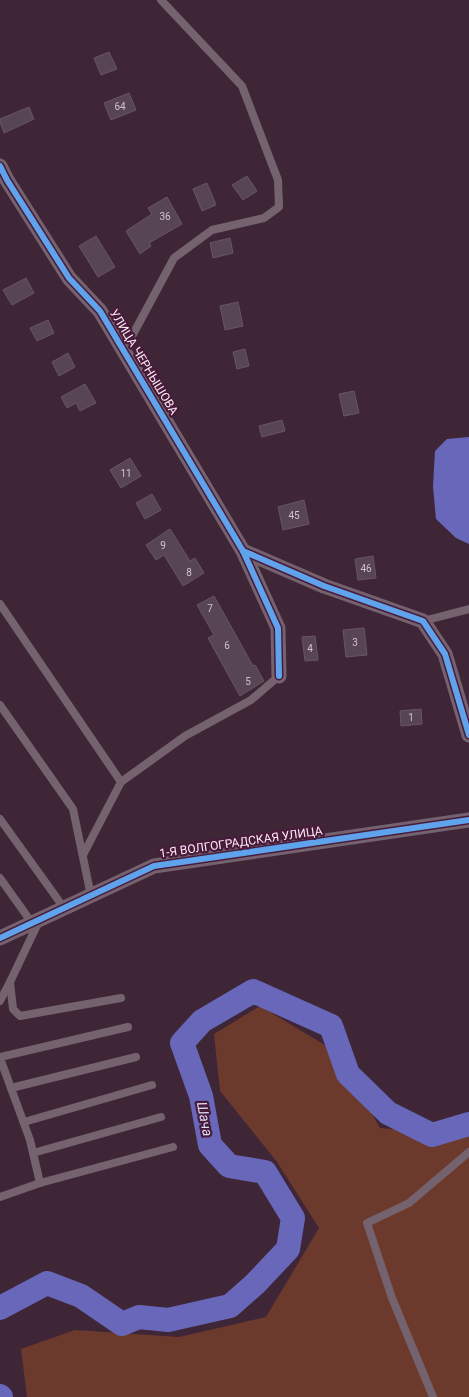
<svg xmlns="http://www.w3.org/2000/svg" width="469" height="1397" font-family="Roboto,sans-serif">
	<rect width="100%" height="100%" fill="#3e2637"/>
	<!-- green -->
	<path fill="#6c3a2c" d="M260,1006l78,47 42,75 89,8v261h-442l-6,-48 54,-19 104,7 87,-20 53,-89 -42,-66 -57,-71 -6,-57z"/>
	<!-- water -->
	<path fill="#6867ba" d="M469,437v107l-13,-6 -20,-19 -3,-32 2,-36 12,-12z"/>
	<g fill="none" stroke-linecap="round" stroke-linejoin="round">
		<!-- river -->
		<g stroke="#6867ba" stroke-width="24">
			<path d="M0,1308l47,-25 34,13 41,28 17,-7 29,3 62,-14 25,-22 33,-35 5,-31 -28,-46 -36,-6 -19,-21 -9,-49 -19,-53 20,-22 51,-30 78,35 17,48 40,39 44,22 37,-11"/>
			<path d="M0,1396l1,1"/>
		</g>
	</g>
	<!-- building -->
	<g fill="#574554" stroke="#675565">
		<path d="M109,52l8,17 -16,6 -7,-17z"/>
		<path d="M129,93l7,17 -25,10 -7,-17z"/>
		<path d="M29,107l5,12 -30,14 -4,-11v-3z"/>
		<path d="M247,176l10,15 -14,9 -11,-15z"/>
		<path d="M207,183l9,22 -14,6 -9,-22z"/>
		<path d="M167,197l15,27 -33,19 2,3 -11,8 -14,-23 26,-17 -4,-6z"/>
		<path d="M96,236l19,31 -17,10 -19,-31z"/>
		<path d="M230,238l3,15 -20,5 -3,-15z"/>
		<path d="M26,278l8,15 -22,12 -9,-15z"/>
		<path d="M238,302l5,24 -18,4 -5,-24z"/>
		<path d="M48,320l6,13 -17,8 -7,-13z"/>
		<path d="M245,349l4,17 -12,3 -4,-17z"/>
		<path d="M68,353l7,14 -16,9 -7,-14z"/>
		<path d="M85,384l11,19 -16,8 -4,-8 -9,5 -6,-11z"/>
		<path d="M354,391l5,22 -15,3 -5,-22z"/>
		<path d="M282,420l3,11 -23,6 -3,-11z"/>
		<path d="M130,458l11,18 -20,12 -11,-18z"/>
		<path d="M152,494l9,16 -16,9 -9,-16z"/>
		<path d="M304,500l5,24 -26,6 -5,-23z"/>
		<path d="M170,529l20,32 5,-3 9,15 -21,13 -19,-31 -8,5 -10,-15z"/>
		<path d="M373,556l3,22 -18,2 -3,-21z"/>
		<path d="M214,596l39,70 2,-1 9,16 -24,15 -32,-58 6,-3 -17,-30z"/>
		<path d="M364,628l3,27 -21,2 -3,-27z"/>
		<path d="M315,636l3,24 -13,1 -3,-24z"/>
		<path d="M421,709l1,15 -21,2 -1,-15z"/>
	</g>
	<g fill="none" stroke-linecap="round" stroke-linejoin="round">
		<!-- lane -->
		<g stroke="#75626f" stroke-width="8">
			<path d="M124,351l50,-93 38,-28 52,-12 15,-11 -1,-27 -36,-94 -81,-86"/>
			<path d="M0,604l121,178 -38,73"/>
			<path d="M423,621l46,-12"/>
			<path d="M0,705l73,104 18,87"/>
			<path d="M121,782l64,-46 66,-36 28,-24"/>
			<path d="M0,819l64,89"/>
			<path d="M0,878l32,45"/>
			<path d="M39,921l-29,61 3,27 7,7 101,-18"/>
			<path d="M0,1001l10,-19"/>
			<path d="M0,1057l128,-30"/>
			<path d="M0,1058l30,82 10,43"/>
			<path d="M11,1088l125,-31"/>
			<path d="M24,1122l128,-37"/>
			<path d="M33,1153l128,-36"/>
			<path d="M0,1197l40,-14 133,-36"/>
			<path d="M433,1397l-41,-99 -25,-75 42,-20 60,-51"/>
		</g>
		<!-- street -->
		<g stroke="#75626f" stroke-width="15">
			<path d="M0,166l7,14 62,98 31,33 143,240 35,77 1,48"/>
			<path d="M243,551l81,35 99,35 22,33 24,81"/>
			<path d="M0,938l154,-72 315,-46"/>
		</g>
		<defs>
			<g id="cycleway">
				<path d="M0,166l7,14 62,98 31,33 143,240 35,77 1,48"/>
				<path d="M243,551l81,35 99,35 22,33 24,81"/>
				<path d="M0,938l154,-72 315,-46"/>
			</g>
		</defs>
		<!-- cycleway casing -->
		<use href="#cycleway" stroke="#491b3b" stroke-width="9"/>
		<!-- cycleway -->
		<use href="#cycleway" stroke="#60a3ed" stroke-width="6"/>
	</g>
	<g text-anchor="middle" stroke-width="4.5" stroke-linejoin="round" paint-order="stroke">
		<!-- number labels -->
		<g font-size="10" fill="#d3c1cd">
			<text x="120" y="110">64</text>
			<text x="165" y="220">36</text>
			<text x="126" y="477">11</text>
			<text x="294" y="519">45</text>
			<text x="163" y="549">9</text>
			<text x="366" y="572">46</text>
			<text x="189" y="576">8</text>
			<text x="210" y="612">7</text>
			<text x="355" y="646">3</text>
			<text x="227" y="649">6</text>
			<text x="310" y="652">4</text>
			<text x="248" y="685">5</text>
			<text x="411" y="721">1</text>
		</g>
		<!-- street labels -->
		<g font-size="12" fill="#fceaf5" stroke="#491b3b">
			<text transform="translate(144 362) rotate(59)" y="4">УЛИЦА ЧЕРНЫШОВА</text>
			<text transform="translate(241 842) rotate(-8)" y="4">1-Я ВОЛГОГРАДСКАЯ УЛИЦА</text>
		</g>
		<!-- water labels -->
		<g font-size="14" font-style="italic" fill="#dcdff7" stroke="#491b3b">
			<text transform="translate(205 1119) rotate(79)" y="5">Шача</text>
		</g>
	</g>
</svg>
